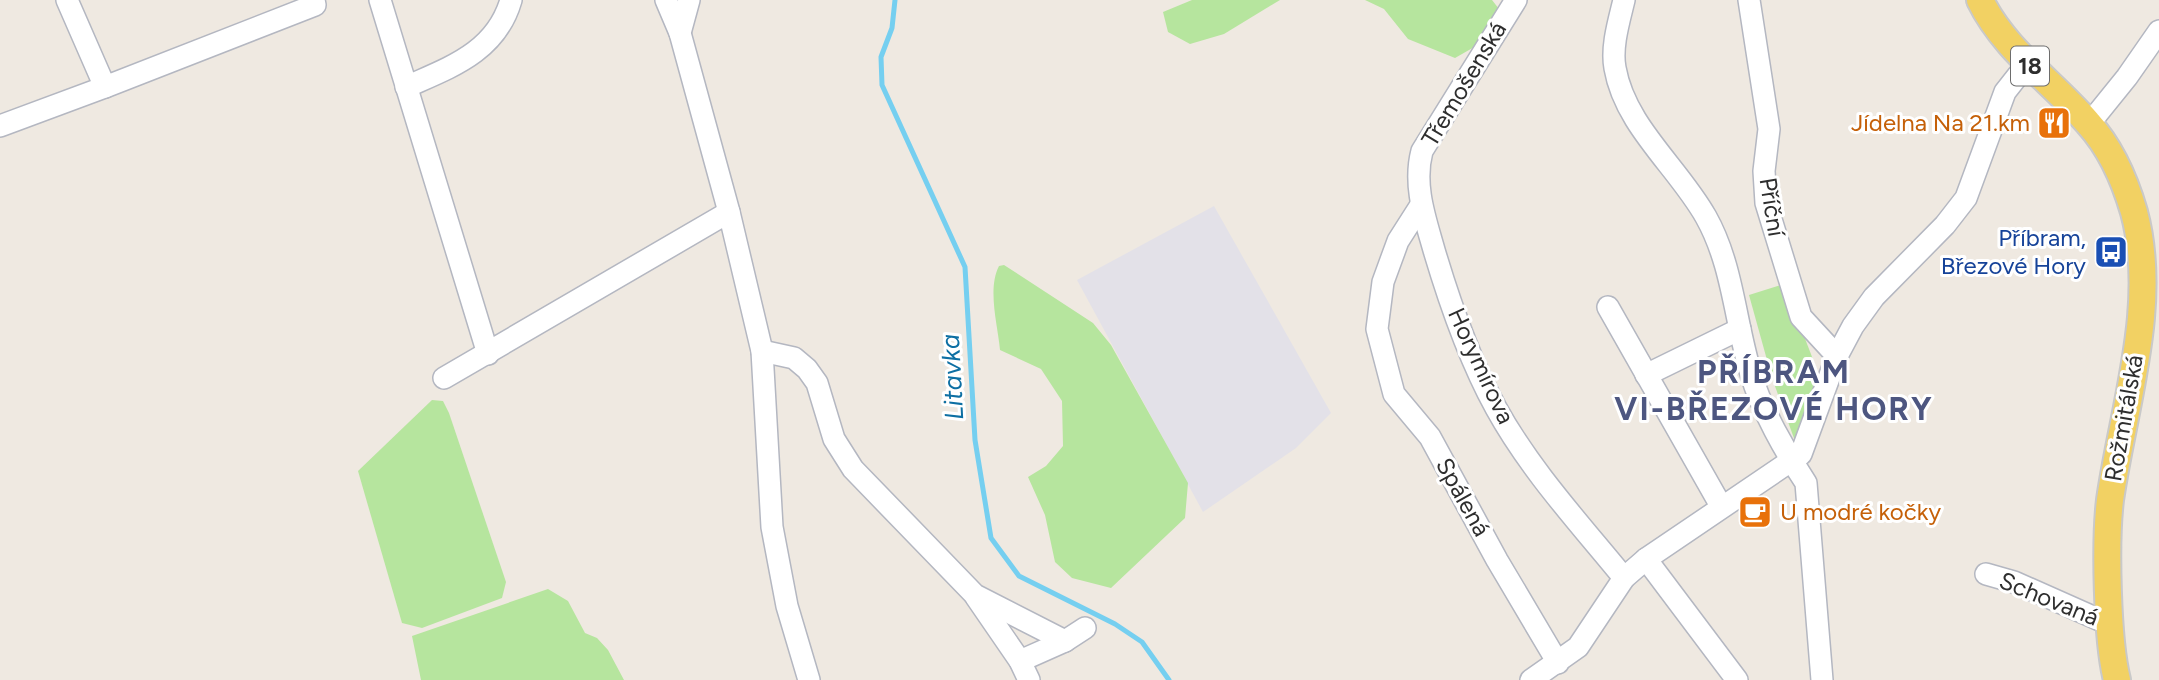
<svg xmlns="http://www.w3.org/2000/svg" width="2159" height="680" font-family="Figtree,sans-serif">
	<rect width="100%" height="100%" fill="#efe9e1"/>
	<!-- industrial -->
	<path fill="#e3e1e8" d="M1214,206l117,207 -35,35 -93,64 -126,-232z"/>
	<!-- green -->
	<g fill="#b6e59e">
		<path d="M1192,0h88l-56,34 -34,10 -22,-12 -5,-20z"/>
		<path d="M1365,0h127l7,9 -23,37 -21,12 -47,-19 -24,-30z"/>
		<path d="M1004,265l89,58 18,22 77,138 -3,35 -74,70 -39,-10 -17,-16 -10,-47 -17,-38 18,-11 17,-20 -1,-45 -21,-32 -41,-19c-2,-24 -13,-61 -1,-84z"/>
		<path d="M1784,284l35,91 -24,66 -23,-63 -23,-83z"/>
		<path d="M432,400l11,1 6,12 57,169 -4,16 -80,30 -20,-5 -44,-152z"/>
		<path d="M548,589l20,12 17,32 12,5 11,12 16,30h-203l-9,-44z"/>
	</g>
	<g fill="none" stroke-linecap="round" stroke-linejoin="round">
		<!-- stream -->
		<path stroke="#75cff0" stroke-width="5" d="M895,0l-3,28 -11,29 1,28 83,182 10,173 16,98 28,38 96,48 27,18 27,38"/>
		<defs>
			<g id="minor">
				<path d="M67,0l38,87 210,-82 -1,-5"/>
				<path d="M380,0l108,354"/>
				<path d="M666,0l14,33 49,179 33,139 10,176 15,79 22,74"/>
				<path d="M1516,0l-94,151c-9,34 3,67 12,99 16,54 35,109 62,158 34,62 84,116 128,170"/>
				<path d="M1624,0c-5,21 -13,47 -9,68 10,58 63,99 91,149 27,48 29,105 45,157 10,35 35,79 55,109l16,197"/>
				<path d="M1749,0l20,129 -5,42 2,32 35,114 36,39"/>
				<path d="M680,33l9,-33"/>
				<path d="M406,87c45,-20 90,-35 105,-87"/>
				<path d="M2089,124l38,-47 32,-46"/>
				<path d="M0,126l105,-39"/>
				<path d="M1421,205l-23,36 -15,41 -6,47 17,65 36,43 67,123 61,103"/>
				<path d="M1608,307l113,199"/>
				<path d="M762,351l32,7 13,11 10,14 17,56 19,30 122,126 90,46"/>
				<path d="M1646,375l94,-46"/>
				<path d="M444,378l285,-166"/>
				<path d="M1646,559l91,121"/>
				<path d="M1986,574l28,8 97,43"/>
				<path d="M976,597l44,64 9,19"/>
				<path d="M1020,661l45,-20 20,-13"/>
				<path d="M1531,680l47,-33 46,-69 22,-19 155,-105 36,-98 16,-30 21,-29 71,-72 21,-27 39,-106 22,-28"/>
			</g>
			<path id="major" d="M1980,0c25,51 72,81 108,123 22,24 37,58 46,89 25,93 -11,196 -24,288 -5,42 -3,140 7,180"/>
		</defs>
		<!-- minor casing -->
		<use href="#minor" stroke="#b4b7c1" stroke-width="24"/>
		<!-- major casing -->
		<use href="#major" stroke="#c9c9c9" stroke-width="30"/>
		<!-- minor -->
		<use href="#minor" stroke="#fff" stroke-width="21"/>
		<!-- major -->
		<use href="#major" stroke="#f2d163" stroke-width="26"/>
	</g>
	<!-- icons -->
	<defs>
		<symbol id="restaurant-square" viewBox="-11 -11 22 22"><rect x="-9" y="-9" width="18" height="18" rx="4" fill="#e8710a" stroke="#fff"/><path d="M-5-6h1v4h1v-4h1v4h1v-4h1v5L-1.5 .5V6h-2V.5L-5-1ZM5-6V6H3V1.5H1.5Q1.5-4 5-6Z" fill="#fff"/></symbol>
		<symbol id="bus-square" viewBox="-11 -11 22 22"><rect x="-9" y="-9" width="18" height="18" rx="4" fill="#1a4fb4" stroke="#fff"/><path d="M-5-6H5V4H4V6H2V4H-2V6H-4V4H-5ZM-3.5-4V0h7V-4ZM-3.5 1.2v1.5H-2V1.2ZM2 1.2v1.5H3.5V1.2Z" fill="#fff"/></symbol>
		<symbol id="cafe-square" viewBox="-11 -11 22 22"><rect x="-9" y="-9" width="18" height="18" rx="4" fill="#e8710a" stroke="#fff"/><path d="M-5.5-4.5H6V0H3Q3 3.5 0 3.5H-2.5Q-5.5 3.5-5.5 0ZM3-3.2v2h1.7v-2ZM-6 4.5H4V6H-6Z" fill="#fff"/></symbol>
	</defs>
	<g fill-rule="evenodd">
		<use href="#restaurant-square" x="2035" y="104" width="38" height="38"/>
		<use href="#bus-square" x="2092" y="233" width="38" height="38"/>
		<use href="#cafe-square" x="1736" y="493" width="38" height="38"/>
	</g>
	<g text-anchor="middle" stroke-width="6" stroke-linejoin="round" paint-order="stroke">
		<!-- shield labels -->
		<rect fill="#fff" stroke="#6d6d6d" stroke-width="2" x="2011" y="46.5" width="38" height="39" rx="5"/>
		<g font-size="23" font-weight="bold" fill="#2e2e2e">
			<text x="2030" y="74">18</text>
		</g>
		<!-- street labels -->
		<g font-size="24" fill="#2e2e2e" stroke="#fff">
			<text transform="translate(1464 84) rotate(-59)" y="8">Třemošenská</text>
			<text transform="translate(1772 207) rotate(81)" y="8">Příční</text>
			<text transform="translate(1481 366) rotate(65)" y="8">Horymírova</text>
			<text transform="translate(2124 418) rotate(-80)" y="8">Rožmitálská</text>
			<text transform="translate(1463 497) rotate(61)" y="8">Spálená</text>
			<text transform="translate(2049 599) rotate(22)" y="8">Schovaná</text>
		</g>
		<!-- food labels -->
		<g font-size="24" fill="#c56008" stroke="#fff" text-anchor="end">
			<text x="2030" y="131">Jídelna Na 21.km</text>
			<text x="1780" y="520" text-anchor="start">U modré kočky</text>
		</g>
		<!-- transit labels -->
		<g font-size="24" fill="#164399" stroke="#fff" text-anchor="end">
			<text x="2086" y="246">Příbram,<tspan x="2086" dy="28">Březové Hory</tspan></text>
		</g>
		<!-- water labels -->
		<g font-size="26" font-style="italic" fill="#0d6fa3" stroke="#fff">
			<text transform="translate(952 377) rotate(-93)" y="9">Litavka</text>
		</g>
		<!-- district labels -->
		<g font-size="32" font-weight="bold" letter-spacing="2" fill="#4d5680" stroke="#fff">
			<text x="1774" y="383">PŘÍBRAM<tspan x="1774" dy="37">VI-BŘEZOVÉ HORY</tspan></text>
		</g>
	</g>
</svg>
